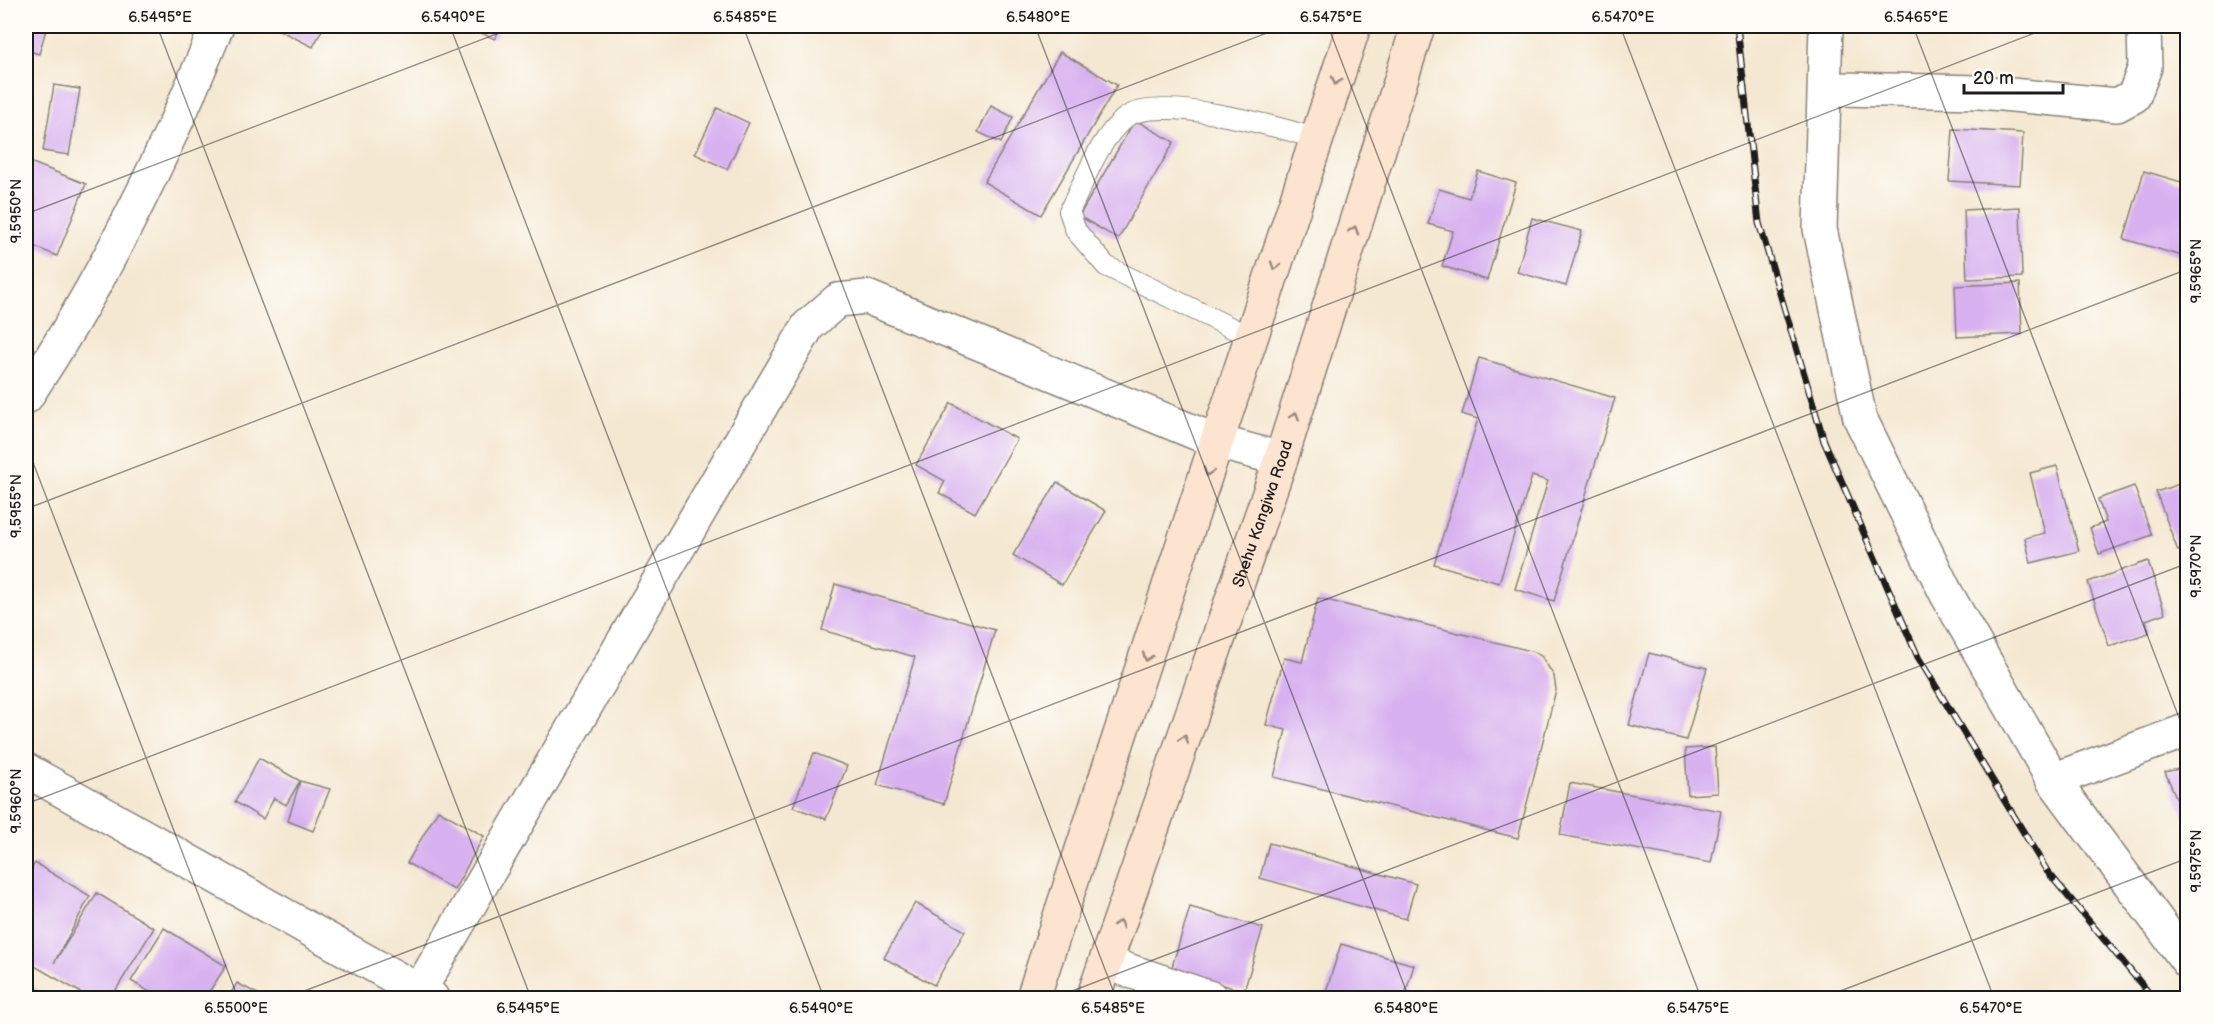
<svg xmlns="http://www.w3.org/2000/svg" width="2213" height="1024" font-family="'Balsamiq Sans',sans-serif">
	<rect width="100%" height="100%" fill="#fdfcf7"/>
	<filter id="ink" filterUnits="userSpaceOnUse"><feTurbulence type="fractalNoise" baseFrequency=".0167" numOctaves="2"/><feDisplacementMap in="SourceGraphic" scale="12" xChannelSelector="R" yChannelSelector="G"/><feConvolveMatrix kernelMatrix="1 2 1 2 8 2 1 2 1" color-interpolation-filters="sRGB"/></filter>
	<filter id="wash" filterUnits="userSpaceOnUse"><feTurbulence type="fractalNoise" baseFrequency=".008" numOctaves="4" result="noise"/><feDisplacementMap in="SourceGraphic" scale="24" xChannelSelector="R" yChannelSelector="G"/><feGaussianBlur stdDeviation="1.35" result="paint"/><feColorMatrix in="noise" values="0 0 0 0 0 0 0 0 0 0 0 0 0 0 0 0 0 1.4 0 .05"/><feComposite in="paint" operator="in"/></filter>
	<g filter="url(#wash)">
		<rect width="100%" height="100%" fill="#f5e8d2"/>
		<g id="blocks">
			<!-- building -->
			<g fill="#d8b2f0">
				<path d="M26,26h21l-8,28 -13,-4z"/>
				<path d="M271,26h53l-11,21z"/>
				<path d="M465,26h36l-6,13z"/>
				<path d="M1060,52l57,33 -76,130 -57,-33z"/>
				<path d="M54,85l26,4 -11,66 -26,-4z"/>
				<path d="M991,106l22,11 -12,26 -23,-11z"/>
				<path d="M717,108l32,15 -22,46 -32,-15z"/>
				<path d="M1135,120l39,22 -56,97 -39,-23z"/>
				<path d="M1953,129l70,4 -3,52 -71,-4z"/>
				<path d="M30,162l56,22 -29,72 -31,-13v-70z"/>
				<path d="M1478,171l38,12 -29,97 -45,-14 11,-35 -25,-7 11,-35 30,9z"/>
				<path d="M2144,171l44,13v55l-6,17 -58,-17z"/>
				<path d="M2020,207l2,70 -55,2 -3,-69z"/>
				<path d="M1532,218l50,13 -16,55 -49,-14z"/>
				<path d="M2020,283l2,51 -65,3 -2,-51z"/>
				<path d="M1479,358l136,40 -61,203 -39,-12 33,-108 -16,-5 -33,107 -65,-19 44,-145 -16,-5z"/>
				<path d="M951,403l66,36 -42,74 -36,-20 6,-12 -29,-16z"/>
				<path d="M2057,466l22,85 -48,12 -6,-25 20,-5 -15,-60z"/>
				<path d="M2188,481v67l-10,3 -22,-59z"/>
				<path d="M1057,482l49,29 -44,74 -49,-30z"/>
				<path d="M2134,486l18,49 -53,19 -9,-26 16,-6 -8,-23z"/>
				<path d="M2148,561l17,52 -19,7 3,13 -40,13 -21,-64z"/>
				<path d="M835,584l160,46 -51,174 -67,-19 38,-128 -93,-27z"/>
				<path d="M1318,598l217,54 7,5 12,19 2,14 -38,148 -244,-61 12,-47 -20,-5 18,-67 18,4z"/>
				<path d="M1649,653l58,15 -21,72 -57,-15z"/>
				<path d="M1715,747l3,46 -30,2 -3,-46z"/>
				<path d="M814,753l33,13 -21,53 -33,-12z"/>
				<path d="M259,758l41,23 30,8 -17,42 -25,-10 12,-40 -14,24 -12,-7 -11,21 -28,-17z"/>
				<path d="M2188,767v57l-23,-52z"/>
				<path d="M1570,783l151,28 -10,52 -151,-28z"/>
				<path d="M438,810l46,26 -30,54 -47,-27z"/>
				<path d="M1269,843l147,41 -10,35 -146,-41z"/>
				<path d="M35,863l55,33 -36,67 43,-70 57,35 -43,70h-21l-64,-37v-83z"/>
				<path d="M915,903l50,28 -31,54 -50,-27z"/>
				<path d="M1190,907l73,21 -19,63 -73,-21z"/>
				<path d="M164,928l62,38 -21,32h-45l-29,-17z"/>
				<path d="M1341,944l73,21 -10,33h-80z"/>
				<path d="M26,982l17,11 -4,5h-13z"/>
				<path d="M237,983l28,15h-37z"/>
			</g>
		</g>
	</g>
	<g filter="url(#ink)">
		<use href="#blocks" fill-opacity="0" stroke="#888277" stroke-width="1.5"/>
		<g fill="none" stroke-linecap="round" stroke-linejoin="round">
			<defs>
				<path id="lane" d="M1252,338l-146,-72 -30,-35 -7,-20c16,-30 29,-71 56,-93 32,-25 155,9 192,21"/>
				<g id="street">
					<path d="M1826,26l-6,203 40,189 86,175 107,187 135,182"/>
					<path d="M1825,97l14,-8 141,3 137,13 17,-9 11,-29 -1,-41"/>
					<path d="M26,397c77,-116 139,-242 191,-371"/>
					<path d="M26,770l406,228"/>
					<path d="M2053,780l135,-50"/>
					<path d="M1106,963l105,35"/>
					<path d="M419,991l389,-665 30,-26 29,-3 351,145 63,17"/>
				</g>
				<g id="secondary">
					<path d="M1033,998l321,-972"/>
					<path id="s1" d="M1093,998l188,-539 137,-433"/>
				</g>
			</defs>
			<!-- lane casing -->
			<use href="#lane" stroke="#888277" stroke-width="22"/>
			<!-- street casing -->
			<use href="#street" stroke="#888277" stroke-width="36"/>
			<!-- secondary casing -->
			<use href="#secondary" stroke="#888277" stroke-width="36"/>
			<!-- lane -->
			<use href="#lane" stroke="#fff" stroke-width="20"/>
			<!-- street -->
			<use href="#street" stroke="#fff" stroke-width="33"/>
			<!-- secondary -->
			<use href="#secondary" stroke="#fde4d0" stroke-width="33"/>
			<defs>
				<path id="rail" d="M1737,26l22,197 65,218 94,216 129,214 106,127"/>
			</defs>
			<!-- rail casing -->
			<use href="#rail" stroke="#1c1c1c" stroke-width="7"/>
			<!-- rail -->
			<use href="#rail" stroke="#fdfcf7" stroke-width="4.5" stroke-dasharray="14" stroke-linecap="butt"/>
		</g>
		<!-- one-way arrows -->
		<defs><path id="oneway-chevron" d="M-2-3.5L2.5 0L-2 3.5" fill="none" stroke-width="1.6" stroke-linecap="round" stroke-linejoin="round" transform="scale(1.5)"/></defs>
		<g stroke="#988a7f">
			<use href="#oneway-chevron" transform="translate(1336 81) rotate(108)"/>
			<use href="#oneway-chevron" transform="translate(1354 230) rotate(-72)"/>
			<use href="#oneway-chevron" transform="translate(1275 266) rotate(108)"/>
			<use href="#oneway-chevron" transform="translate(1295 416) rotate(-72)"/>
			<use href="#oneway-chevron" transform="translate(1208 472) rotate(108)"/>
			<use href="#oneway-chevron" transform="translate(1147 657) rotate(108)"/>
			<use href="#oneway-chevron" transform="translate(1184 739) rotate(-71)"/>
			<use href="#oneway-chevron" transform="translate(1119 924) rotate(-71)"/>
		</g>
	</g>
	<!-- ticks -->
	<path fill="none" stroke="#1c1c1c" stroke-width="1.5" stroke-opacity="0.45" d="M157,26l374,972M450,26l374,972M743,26l373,972M1035,26l374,972M1328,26l373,972M1620,26l374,972M1913,26l275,715M26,214l491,-188M26,444l212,554M26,509l1259,-483M26,804l2027,-778M286,998l1902,-729M1054,998l1134,-435M1822,998l366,-140"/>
	<g text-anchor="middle" stroke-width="4.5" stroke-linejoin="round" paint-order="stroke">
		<!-- street labels -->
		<g font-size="16" fill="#1c1c1c" stroke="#fdfcf7">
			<text dy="6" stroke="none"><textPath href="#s1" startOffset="513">Shehu Kangiwa Road</textPath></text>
		</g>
	</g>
	<!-- margin -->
	<rect width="2213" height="1024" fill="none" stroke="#fdfcf7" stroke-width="66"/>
	<!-- scale -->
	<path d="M1964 84v9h99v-9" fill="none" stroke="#1c1c1c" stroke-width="3"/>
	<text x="1973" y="84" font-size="18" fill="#1c1c1c" stroke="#fdfcf7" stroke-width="4.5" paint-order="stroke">20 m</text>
	<rect x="33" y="33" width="2147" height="958" fill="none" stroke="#1c1c1c" stroke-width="2"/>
	<g font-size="15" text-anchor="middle" fill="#1c1c1c">
		<text x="160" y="22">6.5495°E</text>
		<text x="453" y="22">6.5490°E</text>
		<text x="745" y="22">6.5485°E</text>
		<text x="1038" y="22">6.5480°E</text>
		<text x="1331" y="22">6.5475°E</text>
		<text x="1623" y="22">6.5470°E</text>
		<text x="1916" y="22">6.5465°E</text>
		<text transform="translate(16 211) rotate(-90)" y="5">9.5950°N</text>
		<text transform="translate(2196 271) rotate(-90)" y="5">9.5965°N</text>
		<text transform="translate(16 506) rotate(-90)" y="5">9.5955°N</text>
		<text transform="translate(2196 566) rotate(-90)" y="5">9.5970°N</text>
		<text transform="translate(16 801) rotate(-90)" y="5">9.5960°N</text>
		<text transform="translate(2196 861) rotate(-90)" y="5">9.5975°N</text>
		<text x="236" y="1013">6.5500°E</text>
		<text x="528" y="1013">6.5495°E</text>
		<text x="821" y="1013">6.5490°E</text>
		<text x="1113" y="1013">6.5485°E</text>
		<text x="1406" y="1013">6.5480°E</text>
		<text x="1698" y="1013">6.5475°E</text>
		<text x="1991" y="1013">6.5470°E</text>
	</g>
</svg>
